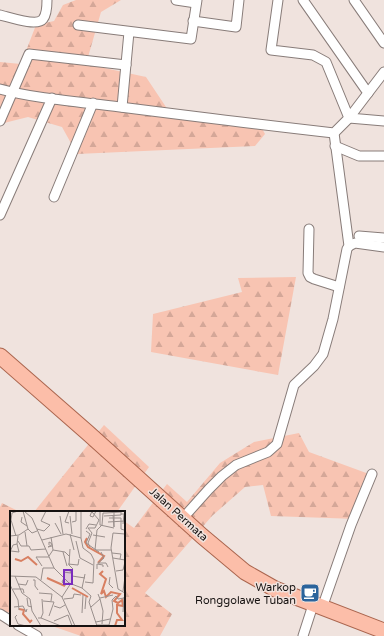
<svg xmlns="http://www.w3.org/2000/svg" width="384" height="636" font-family="'Varela Round',sans-serif">
	<defs>
		<pattern id="forest-firs" width="22" height="20" patternUnits="userSpaceOnUse"><rect width="22" height="20" fill="#f8c4b2"/><path d="M5 1l3.5 6h-7zM16 11l3.5 6h-7z" fill="#d4a798"/></pattern>
	</defs>
	<rect width="100%" height="100%" fill="#f0e3de"/>
	<!-- forest -->
	<g fill="url(#forest-firs)">
		<path d="M76,0h45l-20,12 -15,52 60,13 26,39 85,3 8,15 -10,12 -178,8 -15,-27 -34,-10 -28,7v-62l21,2 15,-39 18,-4 9,-16z"/>
		<path d="M296,277l-18,98 -127,-23 2,-38 89,-22 -4,-14z"/>
		<path d="M104,425l45,42 -32,45h-83z"/>
		<path d="M299,433l10,19 60,22 -12,45 -86,-3 -8,-31 -18,2 -33,29 -67,77 27,21 -12,22h-79l-32,-11h75v-104l10,7 33,-44 20,18 33,-39 34,-21z"/>
		<path d="M2,503l18,9h-9v100l-11,1v-106z"/>
	</g>
	<g fill="none" stroke-linecap="round" stroke-linejoin="round">
		<defs>
			<g id="street">
				<path d="M176,0l20,3"/>
				<path d="M303,0l65,93 -19,25 35,3"/>
				<path d="M354,0l30,43"/>
				<path d="M0,15c9,2 37,12 43,4 4,-5 4,-13 4,-19"/>
				<path d="M193,21l43,6 3,-27"/>
				<path d="M78,25l113,14 6,-39"/>
				<path d="M0,89c37,10 81,13 120,18 71,9 142,18 214,26l15,-15 -23,-56 -13,-7 -42,-5 7,-50"/>
				<path d="M368,93l16,-21"/>
				<path d="M122,107l7,-75"/>
				<path d="M0,121l29,-67 97,11"/>
				<path d="M335,146l24,10h25"/>
				<path d="M54,197l39,-94"/>
				<path d="M0,215l52,-117"/>
				<path d="M309,229l-1,44 2,4 4,2 25,8"/>
				<path d="M359,236l25,2"/>
				<path d="M349,246l6,-3 29,4"/>
				<path d="M183,518l26,-29 13,-13 14,-11 32,-13 9,-8 17,-59 20,-19 9,-12 10,-35 14,-70 2,-3 -15,-113"/>
				<path d="M322,608l29,-83 21,-51"/>
				<path d="M0,614l11,7"/>
				<path d="M18,625l19,11"/>
				<path d="M303,636l10,-31"/>
			</g>
			<path id="primary" d="M0,356l88,77 114,103 43,36 30,17 109,42"/>
		</defs>
		<!-- street casing -->
		<use href="#street" stroke="#887c79" stroke-width="11"/>
		<!-- primary casing -->
		<use href="#primary" stroke="#aa654e" stroke-width="17"/>
		<!-- street -->
		<use href="#street" stroke="#fff" stroke-width="9"/>
		<!-- primary -->
		<use href="#primary" stroke="#fcbea9" stroke-width="15"/>
	</g>
	<!-- icons -->
	<defs>
		<symbol id="cafe-square" viewBox="-11 -11 22 22"><rect x="-9" y="-9" width="18" height="18" rx="4" fill="#2b649c" stroke="#f0e3de"/><path d="M-5.5-4.5H6V0H3Q3 3.5 0 3.5H-2.5Q-5.5 3.5-5.5 0ZM3-3.2v2h1.7v-2ZM-6 4.5H4V6H-6Z" fill="#fff"/></symbol>
	</defs>
	<g fill-rule="evenodd">
		<use href="#cafe-square" x="299" y="582" width="22" height="22"/>
	</g>
	<g text-anchor="middle" stroke-width="3" stroke-linejoin="round" paint-order="stroke">
		<!-- street labels -->
		<g font-size="11" fill="#161211" stroke="#f0e3de">
			<text transform="translate(179 514) rotate(42)" y="4">Jalan Permata</text>
		</g>
		<!-- poi labels -->
		<g font-size="11" fill="#161211" stroke="#f0e3de" text-anchor="end">
			<text x="296" y="591">Warkop<tspan x="296" dy="13">Ronggolawe Tuban</tspan></text>
		</g>
	</g>
	<!-- overview -->
	<g transform="translate(10 511)">
		<rect width="115" height="115" fill="#f0e3de"/>
		<path fill="none" stroke="#d87f61" stroke-width="2" d="M77,27l-2,4 3,5 16,9 -6,7M5,48l6,2 7,-4 9,8M93,60l-3,3 6,5 -5,15 3,-3 2,6 5,-5 9,2 -6,7 4,2 4,-3 1,6 -6,-1v8l5,7h-5l-2,6M37,67l18,8M62,77l16,9M9,98l5,1 -1,4 7,8 2,-2"/>
		<path fill="none" stroke="#998f8c" stroke-width="1" d="M13,0l5,18 4,4 5,-2M14,0l8,7 22,50 15,15 13,5 9,8 -2,6 8,24M59,0l-4,11 4,1M71,0v27M82,0l-2,5 3,1 3,-6M90,0v14l14,3M96,2l15,-1M111,3h3l-1,10M103,4l1,12v-15M50,5l3,18M60,5l2,18M94,5l17,-1v-3M12,6l-1,5 6,4M99,7h12v11l3,1M1,9l5,16M1,9l1,-7 6,-2M62,11l4,-1v-10M98,11l17,-1M45,12l6,11M92,14l1,-12h3M27,18l7,2 6,-6 -9,-4 5,-10M76,18l3,-5 7,1M76,20l4,3 -4,9 13,9M15,21l2,14M60,23l4,16M115,23l-12,-1 -2,15 7,41 7,4M83,24l12,2M0,25l9,-1 9,-6M32,29l24,-6 15,4 2,10 8,6 3,6 -1,23 -8,-1M8,30l3,5h8l2,4 15,-1M66,30l4,17 13,7M39,34v-3l2,1 1,2v1l-4,1 3,-2M80,36l-2,-4 4,-10 -4,-5h7l4,-8 -7,-8M60,38l-1,16 4,4M43,39l12,2 4,4M85,39l2,-20 5,-5M86,39h15M1,40l8,1 -2,-8M0,41l3,-7 4,-1 1,-8M53,41l4,14M91,41l3,6 -6,5h8l2,4M102,42l9,1 -1,5M39,45l4,-6 -2,-13M103,47l12,2M58,53l10,1 1,-6M32,55l-6,-9h13M87,58v-5l6,1v2M106,60l7,-1 2,-8M53,61l8,1 -2,-4M0,65l26,1 26,20 13,29M5,65l7,17 8,6 2,12 9,15M62,65l13,2M100,66l-1,7 4,4M23,69h2v6l3,4M31,69l2,-12h11M8,73l8,1 2,-5M53,73l3,1 -4,-3 2,-4M0,74l8,15 1,10M72,77l3,-14M3,78h10l1,4M113,80l2,-14M29,82l13,1 -1,7M52,86l9,-14M17,87l1,8 4,1M90,87l13,-3M54,88l9,-1 1,-4 7,1M90,88l3,12 -1,13M33,90l11,1 -5,14M44,95l6,2 5,-3M4,96l9,-1 3,6 1,-3M81,96l9,-8 -2,-5M75,98l1,-12M113,101l1,-15M72,102l1,-18M7,104l-2,2 3,7 8,2M28,107h3l2,-5 -1,-14M31,107l20,8M44,110l14,-6 4,11M86,111l14,-3M87,114h12l4,-16 -1,-9 4,-4 2,3 6,-1"/>
		<path fill="#7b2cbf" fill-opacity="0.15" stroke="#7b2cbf" stroke-width="2" d="M54,59h8v14h-8z"/>
		<rect width="115" height="115" fill="none" stroke="#161211" stroke-width="2"/>
	</g>
</svg>
